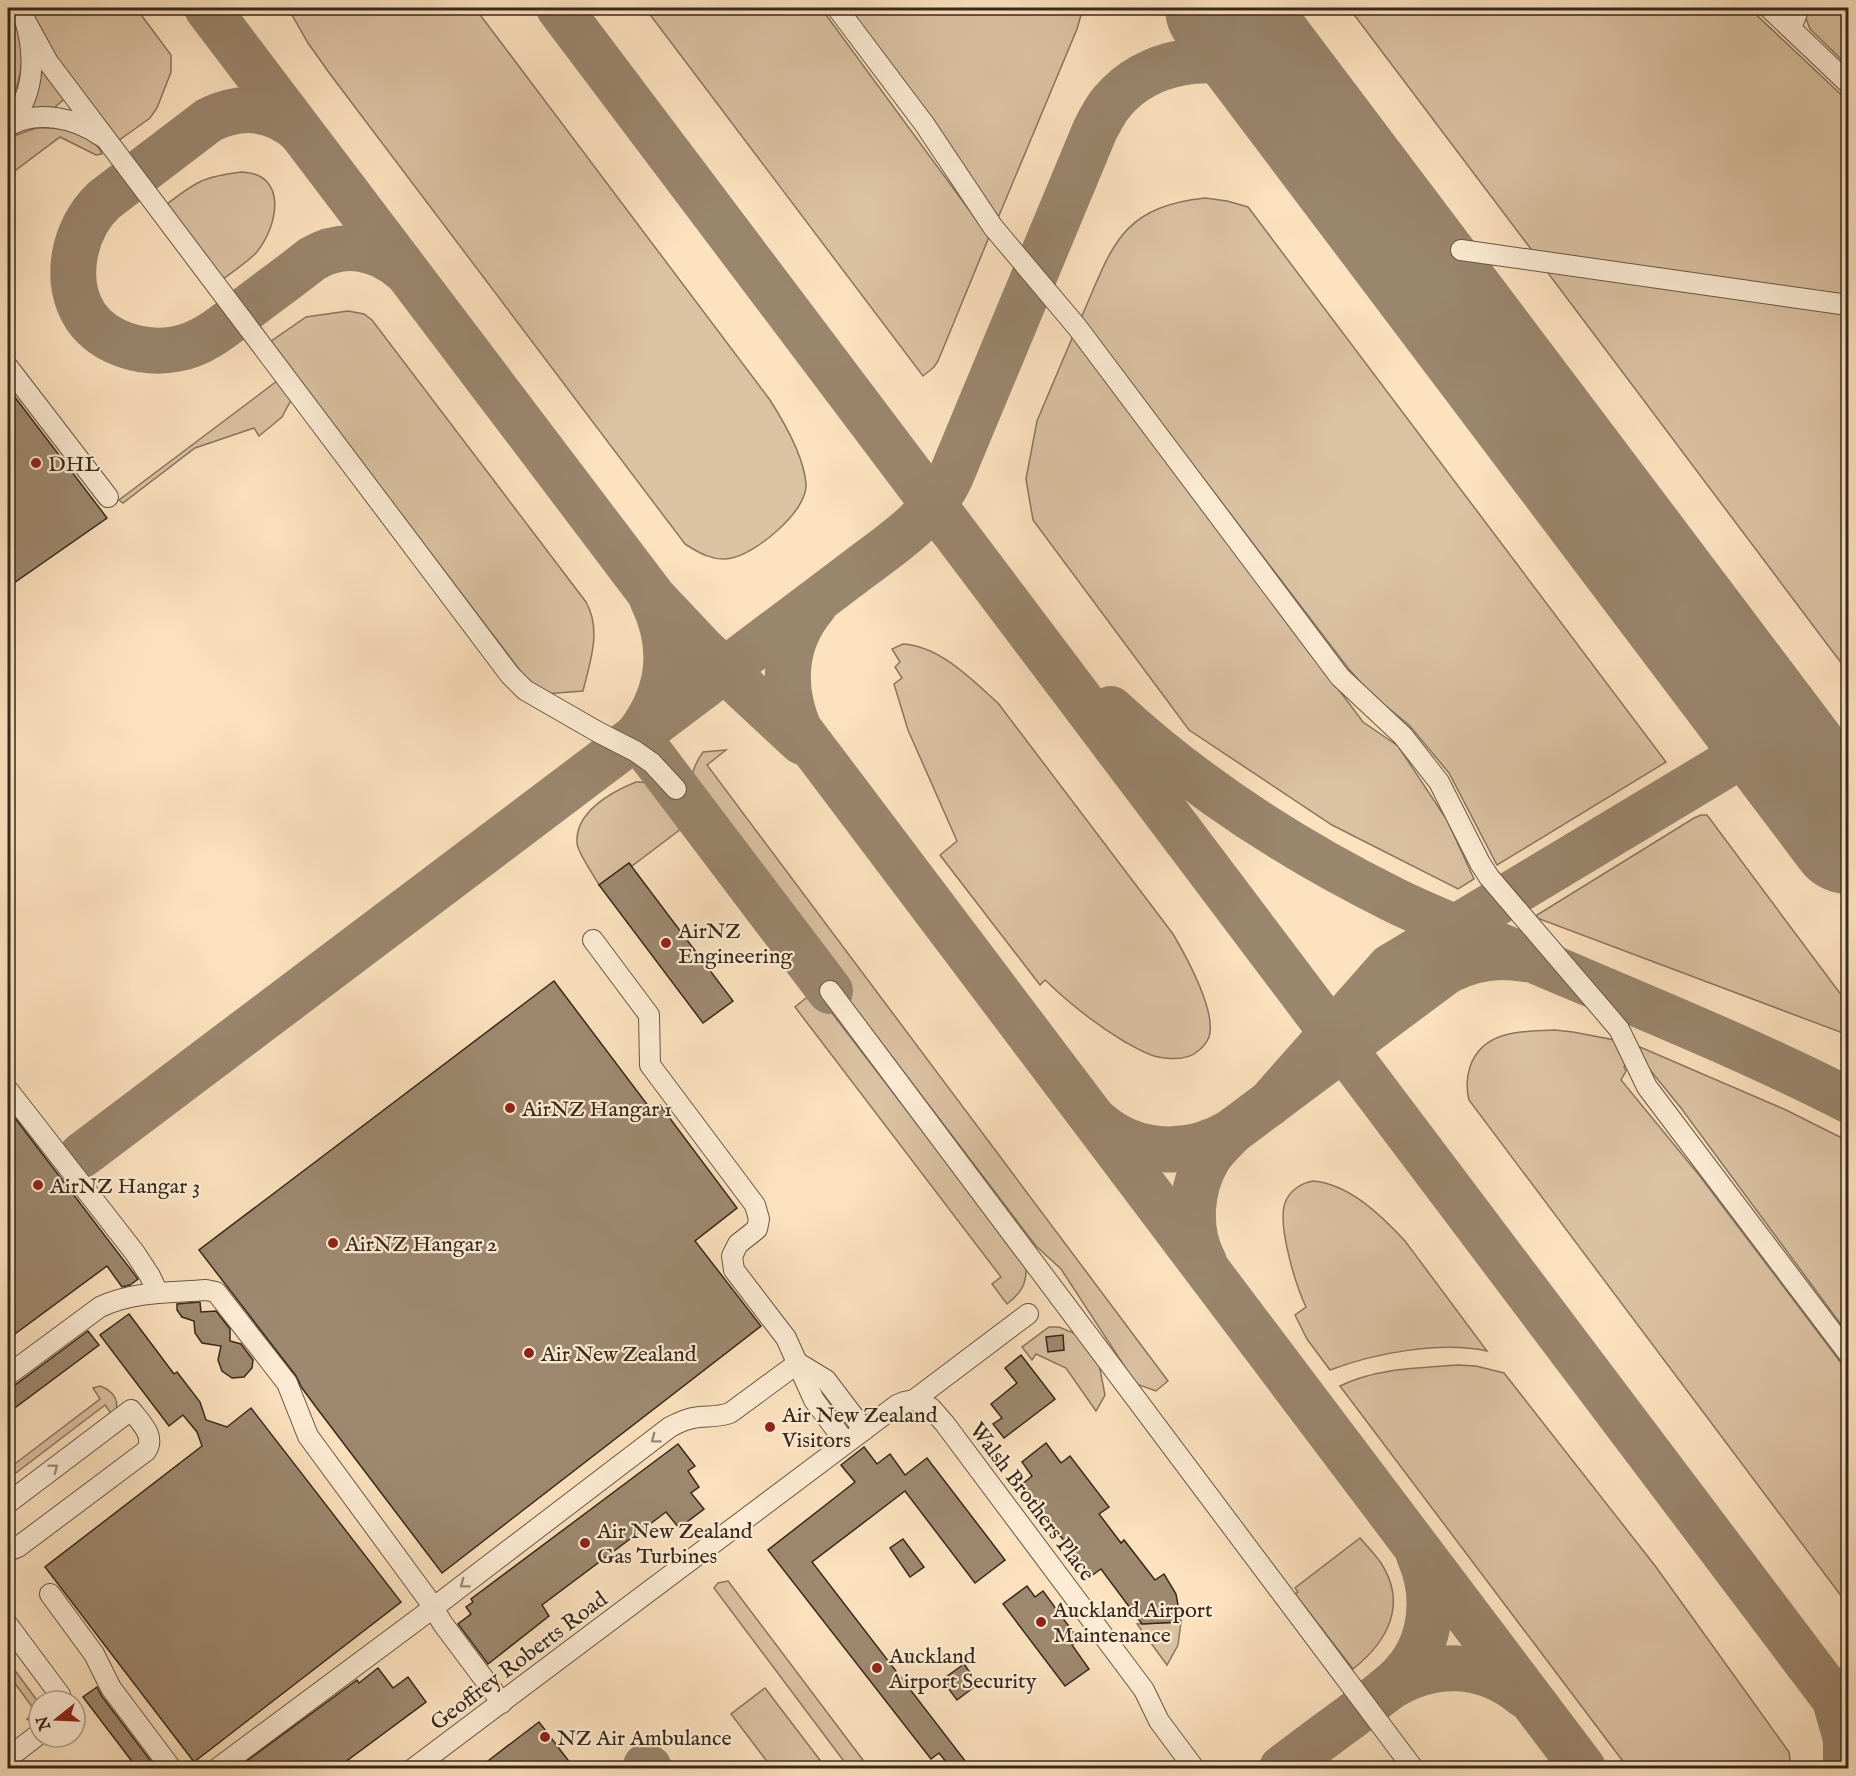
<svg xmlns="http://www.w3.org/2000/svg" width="1856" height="1776" font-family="'IM FELL English',serif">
	<rect width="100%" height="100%" fill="#fce2bf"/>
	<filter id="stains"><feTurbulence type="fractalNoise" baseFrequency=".00333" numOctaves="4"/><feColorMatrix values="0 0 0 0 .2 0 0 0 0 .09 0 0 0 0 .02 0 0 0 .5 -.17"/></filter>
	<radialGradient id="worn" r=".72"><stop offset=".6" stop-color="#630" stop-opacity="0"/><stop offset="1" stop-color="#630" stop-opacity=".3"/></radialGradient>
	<!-- green -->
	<g fill="#dbc2a3" stroke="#8a755f" stroke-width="1.5">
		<path d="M8,8h2c16,37 16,64 -2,100z"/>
		<path d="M31,8h105l35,47v17l-14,36 -7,10 -32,23c-31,-42 -69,-84 -87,-133z"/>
		<path d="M288,8h187l295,392c14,22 34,57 36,84 2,27 -50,69 -74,74 -18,4 -33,-5 -47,-14l-355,-470 -22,-31z"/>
		<path d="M645,8h176l168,229 -51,124 -4,6 -11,9z"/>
		<path d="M849,8h234l-6,21 -79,189z"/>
		<path d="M1349,8h400l99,93v195l-314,-43z"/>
		<path d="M1808,8h40v58l-38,-37 -5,-13z"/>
		<path d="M41,70l23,29 -11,10 -25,1 11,-27z"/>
		<path d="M36,128c21,-1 57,3 66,26l-6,1 -36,-18 -52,39v-38z"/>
		<path d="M241,172c48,1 37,55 15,81 -10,10 -22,18 -33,26l-56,-75c30,-23 36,-27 74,-32z"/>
		<path d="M1205,198l22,3 21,6 418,555 -169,103 -48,-92 -40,-48 -38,-31 -23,-26 -267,-350c31,-70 38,-111 124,-120z"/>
		<path d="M1545,269l303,43v360z"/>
		<path d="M348,311l16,3 8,6 214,282c16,28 4,60 -3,89l-39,3 -16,-13 -258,-339 36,-25z"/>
		<path d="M1073,336l290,386 35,24 49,74 27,59 -16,10 -126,-64 -143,-95 -156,-210 -7,-41 11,-58z"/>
		<path d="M277,381l14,19 -9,17 -23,19 -5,-8 -59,20 -72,55 -4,-3z"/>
		<path d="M903,644c37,2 69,36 95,59l175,231c13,22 44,78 36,103 -2,5 -7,11 -11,14 -11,10 -31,8 -44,5 -10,-3 -20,-9 -29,-14 -30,-18 -55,-38 -80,-62l-5,5 -100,-130 17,-14 -49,-111 -14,-46 8,-6 -7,-11 5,-5 -8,-13z"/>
		<path d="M726,750l-19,15 461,616 -12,10 -20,-7 -75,-115 -25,-23 -342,-450c-4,-19 -2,-28 9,-44z"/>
		<path d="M636,782c28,-1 39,20 54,40l-58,44 -3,-3 -30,22c-5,-10 -22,-33 -22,-42 -2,-31 34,-51 59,-61z"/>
		<path d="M1701,815h6l141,189v31l-311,-117v-3l157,-97z"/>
		<path d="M815,991l211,275c1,18 -5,27 -19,38l-15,-20 9,-7 -206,-270z"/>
		<path d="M1555,1030l18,2 47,9 8,18 -4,8 2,4 -5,9 78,95 149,197v233l-379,-505c-3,-12 -3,-21 1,-33 12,-37 53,-36 85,-37z"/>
		<path d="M1633,1044l153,66 62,31v193l-167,-226 -48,-59z"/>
		<path d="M1313,1181c36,3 68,34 92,60l82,110c-47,-10 -112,2 -157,19l-23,-31 -12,-24 11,-8c-10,-21 -29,-82 -21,-104 4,-12 16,-20 28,-22z"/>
		<path d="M1049,1327h10l22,9 18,28 6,31 -9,16 -30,-43 -30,-14 -4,6 -10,-13z"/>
		<path d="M1458,1365l18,1 28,7 152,194 133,185 1,7 -3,9h-159l-288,-382c36,-18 78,-18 118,-21z"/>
		<path d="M100,1386c14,5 22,17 13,30l-8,-11 -97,74v-10l92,-70 -7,-11z"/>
		<path d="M1360,1538c7,8 15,16 21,25 27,42 6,79 -28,106l-58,-75 3,-2 -3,-4z"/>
		<path d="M728,1581l141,187h-20l-135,-180 4,-5z"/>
		<path d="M1181,1622l-3,23 -11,20 -30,-41z"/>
		<path d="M8,1661l31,42v18l-6,1 -6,-3 9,-7 -28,-38z"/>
		<path d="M765,1688l61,80h-54l-41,-54z"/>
	</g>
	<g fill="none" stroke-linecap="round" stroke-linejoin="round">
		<!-- taxiway -->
		<g stroke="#9a856d" stroke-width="46">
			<path d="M207,8l446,589 49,52 100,93"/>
			<path d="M559,8l1289,1709"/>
			<path d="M300,131c-27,-24 -59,-27 -91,-11l-105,80c-30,28 -42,81 -18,117 19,27 58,38 90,32 29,-5 51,-26 74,-43 21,-16 42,-31 62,-47 31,-18 64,-13 91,10"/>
			<path d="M652,599c24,49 18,95 -15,137l193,255"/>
			<path d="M814,606c-30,35 -33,81 -15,123l784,1039"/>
			<path d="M1111,709c84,78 182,141 285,192 39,19 81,35 121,52 110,47 225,93 331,147"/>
			<path d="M1843,827l5,12"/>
			<path d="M1269,1104l121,-137 384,-231"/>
			<path d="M1098,1123c37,33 92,34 133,9l216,-161c24,-12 50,-17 77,-12"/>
			<path d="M82,1155l778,-587c37,-28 71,-49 91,-92l144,-346c5,-10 10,-20 17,-28 35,-42 100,-53 149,-29 10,4 18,12 26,18"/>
			<path d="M1204,1262c-17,-32 -14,-74 5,-105 6,-9 15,-17 22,-25"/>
			<path d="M1387,1689c45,-29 96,-28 137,6"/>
			<path d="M1835,1700l11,39v29"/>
			<path d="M646,1766l3,2"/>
			<path d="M1282,1768c23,-17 46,-35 70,-52 17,-14 39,-27 53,-44 28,-32 31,-79 14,-117"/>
		</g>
		<!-- runway -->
		<path stroke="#9a856d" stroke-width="118" d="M1224,8l624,827"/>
	</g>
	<!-- building -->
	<g fill="#9e8970" stroke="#38281b" stroke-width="1.5">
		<path d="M8,388l99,130 -99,69z"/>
		<path d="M629,863l104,138 -30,22 -104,-138z"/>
		<path d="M554,981l98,130 8,-6 77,103 -42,33 66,85 -319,247 -126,-166 -14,-19 -6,-12 -97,-126z"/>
		<path d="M8,1109l130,170 -8,6 -8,2 -15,-21 -99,73z"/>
		<path d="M200,1302l1,10 15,-1 14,18v12l11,3 12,16 -1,8 -8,9 -12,1 -10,-7 -4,-11 3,-14 -19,-3 -7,-10 -1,-12 -12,-4 -5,-7v-6z"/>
		<path d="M129,1314l45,60 3,-2 23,30 6,18 21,7 24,-19 150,194 -207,160 -149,-195 157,-121 -5,-14 -14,-17 -14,11 -69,-91z"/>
		<path d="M88,1331l11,14 -91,68v-26l7,-2z"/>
		<path d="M1063,1335l1,15 -16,2 -2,-15z"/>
		<path d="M1021,1355l34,44 -51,39 -11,-14 9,-6 -11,-14 26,-21 -12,-15z"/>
		<path d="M1046,1443l15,20 9,-7 39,51 -10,7 22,29 3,-3 31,40 9,-6 12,20 5,28 -39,2 -41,-55 -10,7 -70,-91 11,-9 -10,-14z"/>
		<path d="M678,1444l17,22 -7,5 11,16 -8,6 13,16 -25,19 -13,-16 -124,93 7,11 -61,48 -30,-40 13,-10 -5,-7 7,-5 -2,-3z"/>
		<path d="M864,1447l13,17 13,-10 15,21 22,-17 78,102 -30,23 -70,-92 -93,71 154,200 -8,6h-7l-12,-15 -8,6 -163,-209 87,-68 -14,-17z"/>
		<path d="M903,1539l21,28 -14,10 -20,-29z"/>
		<path d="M1027,1586l8,11 8,-6 36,49 -7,5 17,24 -24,17 -62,-82z"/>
		<path d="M964,1664l14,20 -21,16 -15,-20z"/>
		<path d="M378,1668l15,20 15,-11 18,25 -89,66h-100l120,-88 2,3z"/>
		<path d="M97,1687l4,8 55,73h-19l-54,-71z"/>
		<path d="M539,1722l35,46h-95l14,-11z"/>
	</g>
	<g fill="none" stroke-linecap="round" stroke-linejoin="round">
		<defs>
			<g id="minor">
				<path d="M837,8l88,117 68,102 84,100 263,350 63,59 36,46 41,81 9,14 130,152 28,58 201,266"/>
				<path d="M1769,8l79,75"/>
				<path d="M26,22l22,40 462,613 15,15 73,42 37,19 17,12 24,26"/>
				<path d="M1791,28l8,-20"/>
				<path d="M8,124c31,-31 27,-79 13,-116"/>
				<path d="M8,126c28,-17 68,-8 93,10"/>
				<path d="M1461,250l387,55"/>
				<path d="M8,367l100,130"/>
				<path d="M593,940l56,75 1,50 105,140 4,14 -2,10 -19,15 -6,12 2,14 52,68 28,62 32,43"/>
				<path d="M830,991l583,777"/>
				<path d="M8,1090l127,163 15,23 8,17"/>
				<path d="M798,1363l28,17 38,50"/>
				<path d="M8,1375l92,-68c33,-16 70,-14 106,-17l10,2 71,91 21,53 119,162 16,26 59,79"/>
				<path d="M914,1400l17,8 14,16 199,266 15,31 35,47"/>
				<path d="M8,1503l123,-93c10,13 25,26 15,41l-128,96 -10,4"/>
				<path d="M50,1594l44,60 17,34 60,80"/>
				<path d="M8,1625l52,70 2,6"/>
				<path d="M8,1758l31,-24"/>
				<path d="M218,1768l215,-160 237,-181c10,-5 18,-9 29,-10 11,-1 20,0 31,-4l68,-50"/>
				<path d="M414,1768l483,-363 7,-3 10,-2 114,-86"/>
			</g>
		</defs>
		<!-- minor casing -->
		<use href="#minor" stroke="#695644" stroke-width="22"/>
		<!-- minor -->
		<use href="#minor" stroke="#fdecd5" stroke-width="20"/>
	</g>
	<!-- one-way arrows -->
	<defs><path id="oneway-chevron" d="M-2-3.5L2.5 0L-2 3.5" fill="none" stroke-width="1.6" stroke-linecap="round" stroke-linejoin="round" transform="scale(1.5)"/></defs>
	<g stroke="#9a8a78">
		<use href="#oneway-chevron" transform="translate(655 1439) rotate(143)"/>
		<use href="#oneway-chevron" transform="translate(54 1468) rotate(-37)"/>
		<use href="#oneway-chevron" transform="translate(464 1584) rotate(143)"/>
	</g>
	<!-- markers -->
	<g fill="#8f2418" stroke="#fdecd5" stroke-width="2">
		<circle cx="36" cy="463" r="6"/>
		<circle cx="666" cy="943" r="6"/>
		<circle cx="510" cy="1108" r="6"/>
		<circle cx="38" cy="1185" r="6"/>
		<circle cx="333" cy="1243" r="6"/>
		<circle cx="529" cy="1353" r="6"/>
		<circle cx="770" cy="1427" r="6"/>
		<circle cx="585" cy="1543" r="6"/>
		<circle cx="1041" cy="1622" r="6"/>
		<circle cx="877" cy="1668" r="6"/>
		<circle cx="545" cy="1737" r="6"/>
	</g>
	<g text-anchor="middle" stroke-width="4.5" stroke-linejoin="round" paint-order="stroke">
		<!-- poi labels -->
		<g font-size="22" fill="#38281b" stroke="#fdecd5" text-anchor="start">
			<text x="48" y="471">DHL</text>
			<text x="678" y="938">AirNZ<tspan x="678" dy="25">Engineering</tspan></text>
			<text x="522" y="1116">AirNZ Hangar 1</text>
			<text x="50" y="1193">AirNZ Hangar 3</text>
			<text x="345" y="1251">AirNZ Hangar 2</text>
			<text x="541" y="1361">Air New Zealand</text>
			<text x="782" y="1422">Air New Zealand<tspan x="782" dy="25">Visitors</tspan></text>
			<text x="597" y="1538">Air New Zealand<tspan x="597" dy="25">Gas Turbines</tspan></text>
			<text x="1053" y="1617">Auckland Airport<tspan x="1053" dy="25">Maintenance</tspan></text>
			<text x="889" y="1663">Auckland<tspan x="889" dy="25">Airport Security</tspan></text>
			<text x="557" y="1745">NZ Air Ambulance</text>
		</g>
		<!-- street labels -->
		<g font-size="22" fill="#38281b" stroke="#fdecd5">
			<text transform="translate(1033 1501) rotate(53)" y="8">Walsh Brothers Place</text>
			<text transform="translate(518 1660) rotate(-37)" y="8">Geoffrey Roberts Road</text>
		</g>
	</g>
	<!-- margin -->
	<rect width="1856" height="1776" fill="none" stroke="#fce2bf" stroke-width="30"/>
	<rect x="9" y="9" width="1838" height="1758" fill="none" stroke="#38281b" stroke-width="3"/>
	<rect x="15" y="15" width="1826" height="1746" fill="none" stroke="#38281b" stroke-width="1.5"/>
	<!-- north arrow -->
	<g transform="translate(57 1719) rotate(252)"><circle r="28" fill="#fdecd5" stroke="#ae9e8b" stroke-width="1.5"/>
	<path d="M0-4.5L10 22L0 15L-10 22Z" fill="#8f2418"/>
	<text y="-9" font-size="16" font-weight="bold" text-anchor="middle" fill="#38281b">N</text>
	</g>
	<rect width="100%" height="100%" filter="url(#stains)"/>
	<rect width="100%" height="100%" fill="url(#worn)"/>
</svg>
